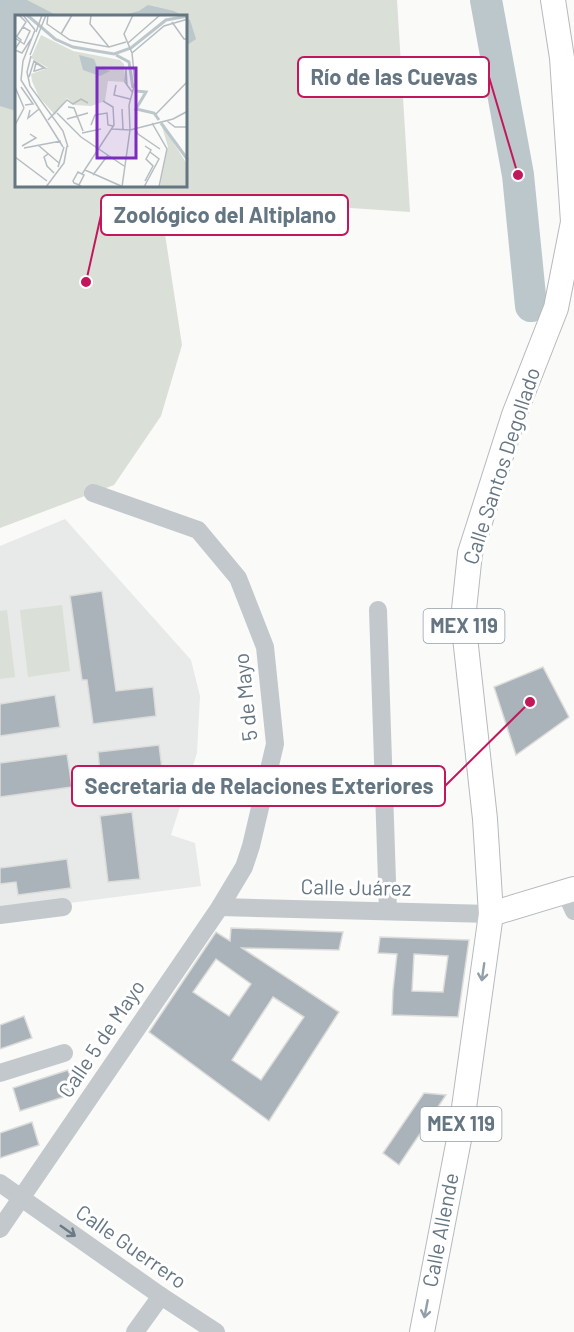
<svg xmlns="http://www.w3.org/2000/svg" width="574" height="1332" font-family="Barlow,sans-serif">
	<rect width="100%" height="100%" fill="#fafaf8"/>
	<!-- built -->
	<path fill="#e8e9e9" d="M65,519l126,141 9,36 -3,57 -26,82 24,8 6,43 -201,26v-366z"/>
	<!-- green -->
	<g fill="#dadfd7" fill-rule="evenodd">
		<path d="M0,0h397l13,212 -251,-17 23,150 -21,71 -47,69 -114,43zM16,16h170v170h-170z"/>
		<path d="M62,605l8,66 -42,6 -8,-67z"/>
		<path d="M7,610l8,67 -15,2v-68z"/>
	</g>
	<!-- water -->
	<g fill="#bbc7cb">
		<path d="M0,0h27l31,16h-42v95l-16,-5z"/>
		<path d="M148,5l26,6 9,5h-63l19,-5z"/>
		<path d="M186,18l4,2 6,19 -10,7z"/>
	</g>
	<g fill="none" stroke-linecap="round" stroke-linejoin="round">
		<!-- river -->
		<path stroke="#bbc7cb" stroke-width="32" d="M486,0l32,175 13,131"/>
	</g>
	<!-- building -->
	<g fill="#aab3b9" stroke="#dcdcda" stroke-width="1.5" fill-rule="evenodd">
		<path d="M102,591l14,100 37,-4 3,29 -63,8 -6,-44h-5l-12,-84z"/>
		<path d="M543,667l26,50 -53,38 -22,-68z"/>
		<path d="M55,695l5,32 -60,9v-32z"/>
		<path d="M159,745l4,31 -62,8 -3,-32z"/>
		<path d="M67,754l5,33 -72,10v-34z"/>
		<path d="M132,812l8,67 -32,3 -8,-66z"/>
		<path d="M67,859l4,29 -53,7 -2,-13 -16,2v-16z"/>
		<path d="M231,928l112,4 -4,18 -97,-2 97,64 -70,109 -120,-89 67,-100 14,9zM216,959l35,25 -22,32 -36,-24zM273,997l31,20 -43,63 -29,-20z"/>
		<path d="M380,937l89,3 -11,77 -66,-2 1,-25 4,-36 -19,-1zM414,954l34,2 -5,36 -31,-1z"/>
		<path d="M24,1016l8,22 -32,11v-24z"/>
		<path d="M68,1070l8,23 -56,18 -7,-23z"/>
		<path d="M424,1093l22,2 -47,70 -16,-12z"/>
		<path d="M32,1122l7,23 -39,13v-25z"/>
	</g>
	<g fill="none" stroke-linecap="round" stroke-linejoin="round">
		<defs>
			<g id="major">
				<path d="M491,914l83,-25"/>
				<path d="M422,1332l39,-203 30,-215 -6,-95 -22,-200 7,-66 44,-138 42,-107 17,-86 -11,-164 -9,-58"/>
			</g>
		</defs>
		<!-- major casing -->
		<use href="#major" stroke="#b5babe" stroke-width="26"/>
		<!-- minor -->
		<g stroke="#c3c8cc" stroke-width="18">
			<path d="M378,610l10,301"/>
			<path d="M565,891l9,20"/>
			<path d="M220,907l271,7"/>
			<path d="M0,915l63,-8"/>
			<path d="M0,1073l64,-20"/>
			<path d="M0,1183l161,113 55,36"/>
			<path d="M0,1229l220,-322 24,-40 7,-21 24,-102 -10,-97 -27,-69 -40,-48 -105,-37"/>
			<path d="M135,1332l26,-36"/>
		</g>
		<!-- major -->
		<use href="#major" stroke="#fff" stroke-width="24"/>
	</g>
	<!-- one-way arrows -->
	<defs><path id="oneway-shaft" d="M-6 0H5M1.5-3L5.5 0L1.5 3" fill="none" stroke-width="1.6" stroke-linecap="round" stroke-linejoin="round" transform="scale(1.5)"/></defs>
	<g stroke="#939fa8">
		<use href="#oneway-shaft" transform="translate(483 972) rotate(98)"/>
		<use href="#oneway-shaft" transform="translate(426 1309) rotate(101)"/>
	</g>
	<use stroke="#6a7a87" href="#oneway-shaft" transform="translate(68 1231) rotate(35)"/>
	<g text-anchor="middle" stroke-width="6" stroke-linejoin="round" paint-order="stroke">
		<!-- shield labels -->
		<g fill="#fff" stroke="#939fa8" stroke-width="1.5">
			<rect x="423.5" y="609" width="81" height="34" rx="4.5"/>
			<rect x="420.5" y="1107" width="81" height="34" rx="4.5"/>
		</g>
		<g font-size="20" font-weight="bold" fill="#657683">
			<text x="464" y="633">MEX 119</text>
			<text x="461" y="1131">MEX 119</text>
		</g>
		<!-- street labels -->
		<g font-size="21" fill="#657683" stroke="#fff">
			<text transform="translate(502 466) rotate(-72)" y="7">Calle Santos Degollado</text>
			<text transform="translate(246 697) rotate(-96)" y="7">5 de Mayo</text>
			<text transform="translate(356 888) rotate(1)" y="7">Calle Juárez</text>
			<text transform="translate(102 1039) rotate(-56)" y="7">Calle 5 de Mayo</text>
			<text transform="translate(441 1230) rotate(-79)" y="7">Calle Allende</text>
			<text transform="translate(131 1247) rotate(35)" y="7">Calle Guerrero</text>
		</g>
	</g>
	<!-- overview -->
	<g transform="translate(15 15)">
		<rect width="172" height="172" fill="#fafaf8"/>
		<path d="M26,20l32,16 47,9 4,4 1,18 -17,-1 -3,20 -14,5 -17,-1 -7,-7 -12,17 -16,-18 -7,-16 -1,-7 17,-6 -17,-10zM146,108l26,41v23h-27l8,-40z" fill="#dadfd7"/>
		<path d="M64,40l15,4 3,8 13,4 -10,5 -17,-6z" fill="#bbc7cb"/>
		<path fill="none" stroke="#bbc7cb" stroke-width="3" d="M12,0l28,24 18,8 41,7 17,-6 35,-28 22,-4M101,40l13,7 4,26M121,76l10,1 -10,17 18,4 5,7M146,108l27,37"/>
		<path fill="none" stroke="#b5bdc2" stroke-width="1.5" d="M8,0l12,15M33,0l-1,9 23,16 39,7 17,-5M76,0l-1,9 19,23M157,7l12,17h4M20,15l-12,31 -2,19 42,67M21,17l6,-17M46,19l11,-19M0,20l6,5 -6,9M2,21l9,-14 -7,-7M0,23l9,6 6,-13 -7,-4M113,28l32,-28M0,35l7,3 9,-14M117,38l32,-27 24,-7M15,40l16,-40M16,41l-4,16 3,14 33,45 5,16M14,62l5,-16 11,7h-1l-9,3h-1l2,-8 8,5M101,70l-2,10 16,4M112,70l-1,-17 -1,14 2,3 6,8M0,72l9,21M6,72l12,17 -8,1M53,92l6,1 9,23M107,94l1,20M15,95l-2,8 11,-9M42,98l24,24 43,29M141,99l32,-33M52,104l21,-6M33,105l19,-20 6,4 8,-5 7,4M152,106l8,6h13M137,108l15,26 -8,38M0,110l9,-17M76,110l4,-10 12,-2 1,12 5,1M120,113l3,6 22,15M97,114l18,1M115,115l43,-11 15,-8M67,118l19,-4M23,130l21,18M7,131l14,-8 -6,-4M9,133l37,-7M33,139l-4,3 3,9 7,7M0,142l32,24M43,152l6,-20M70,155l36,16M67,159l32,-49 -1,-18 -10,-6M78,160l15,-20M130,166l8,-15 -7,-7 5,-9 -6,-4M31,172l18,-24 3,-17M64,172v-2l5,-10 -6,-3 -5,9 1,2 5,2 3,2M107,172l8,-57 -1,-25 6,-22 -3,-30 -8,-19 9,-19M129,172l15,-28 -9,-7"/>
		<path fill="#7b2cbf" fill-opacity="0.15" stroke="#7b2cbf" stroke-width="3" d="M82,53h39v90h-39z"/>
		<rect width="172" height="172" fill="none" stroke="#657683" stroke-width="3"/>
	</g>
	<!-- callouts -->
	<path fill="none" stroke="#c2185b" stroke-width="2" d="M518 175L489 77M86 282L101 215M530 702L445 786"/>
	<g fill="#c2185b" stroke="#fff" stroke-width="2">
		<circle cx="518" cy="175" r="6"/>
		<circle cx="86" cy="282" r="6"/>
		<circle cx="530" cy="702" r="6"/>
	</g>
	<g fill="#fff" stroke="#c2185b" stroke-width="2">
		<rect x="298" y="57" width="191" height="40" rx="6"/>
		<rect x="101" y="195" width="247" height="40" rx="6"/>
		<rect x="72" y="766" width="373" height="40" rx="6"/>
	</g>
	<g font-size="22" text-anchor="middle" font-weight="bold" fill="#657683">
		<text x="394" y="85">Río de las Cuevas</text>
		<text x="225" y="223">Zoológico del Altiplano</text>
		<text x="259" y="794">Secretaria de Relaciones Exteriores</text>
	</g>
</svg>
